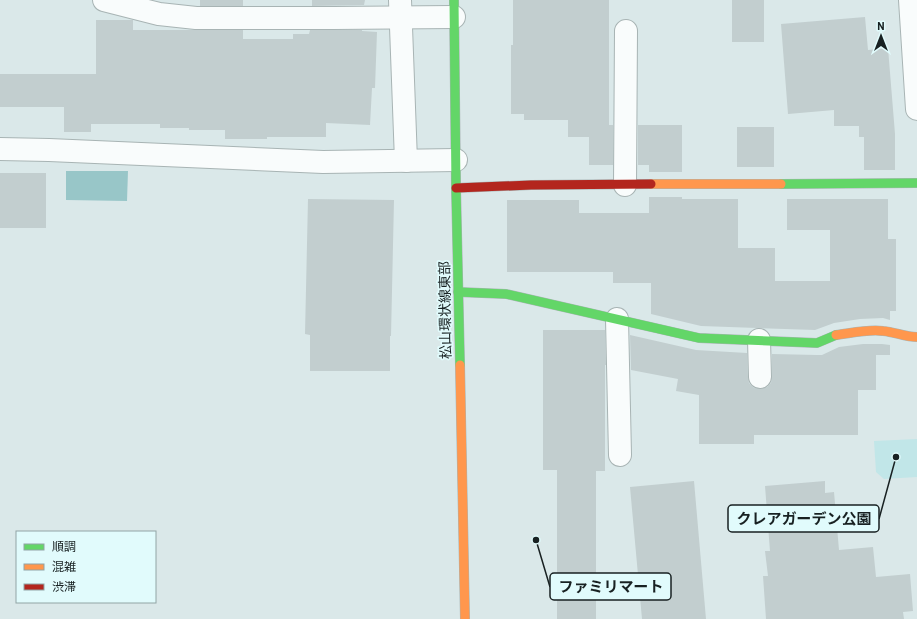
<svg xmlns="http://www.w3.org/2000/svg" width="917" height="619" font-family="Barlow,'Noto Sans JP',sans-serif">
	<rect width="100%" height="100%" fill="#dae8e9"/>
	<!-- green -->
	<path fill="#c1e6e8" d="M917,439v38l-33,2 -8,-7 -2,-31z"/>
	<!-- water -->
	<path fill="#98c6c8" d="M66,171h62l-1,30 -61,-1z"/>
	<!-- building -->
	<g fill="#c2cecf">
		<rect x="200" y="0" width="43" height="6"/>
		<path d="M312,0h53l-1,5 -52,1z"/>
		<path d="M513,0h96v125h4v40h-24v-28h-21v-17h-44v-6h-13v-69h2z"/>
		<rect x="732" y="0" width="32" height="42"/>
		<path d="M865,17l3,33 20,-2 7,86v36h-31v-33h-5v-11h-25v-16l-46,4 -7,-90z"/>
		<path d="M96,20h37v10h110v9h50v-5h16l1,-4h52v1l15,1 -2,56h-3l-2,37 -44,-2v14h-59v2h-42v-9h-36v-2h-29v-4h-69v8h-27v-25h-64v-33h96z"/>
		<path d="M638,125h44v47h-33v-7h-11z"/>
		<rect x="737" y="127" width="37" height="40"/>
		<rect x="0" y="173" width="46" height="55"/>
		<path d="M649,197h33v2h56v49h37v33h55v-51h-43v-31h101v40h8v72h-6v9l-7,-2 -23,1 -26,4 -19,7 -114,-4 -50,-12v-31h-38v-11h-106v-72h72v13h70z"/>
		<path d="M308,199l86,1 -3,136h-1v35h-80v-36l-5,-1z"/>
		<path d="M543,330h62l1,35h-1v106h-9v148h-39v-149h-14z"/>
		<path d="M630,335l66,15 51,3 1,24 1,6 5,5 6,1 7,-2 4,-4 1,-6v-23l45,1h5l17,-8 24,-3h19l8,1v10h-14v35h-18v45h-104v9h-55v-49l-23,-4 2,-12 -47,-9z"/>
		<path d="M694,481l12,138h-64l-12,-132z"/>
		<path d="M825,481v12l9,-1 5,58 34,-3 3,30 34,-3 3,37 -10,1 1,7h-138l-3,-43h5l-3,-25h5l-5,-65z"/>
	</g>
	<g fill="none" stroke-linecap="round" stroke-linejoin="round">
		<defs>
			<g id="street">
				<path d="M104,0l55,14 37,4h138l120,-1"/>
				<path d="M400,0l6,161"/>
				<path d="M910,0l7,109"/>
				<path d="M0,149l49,1 274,12 133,-2"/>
				<path d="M625,185l1,-154"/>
				<path d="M617,319l3,136"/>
				<path d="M759,340l1,37"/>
			</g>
			<g id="fast">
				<path d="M454,0l2,188 4,177"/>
				<path d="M781,184l136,-1"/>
				<path d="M458,292l48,2 193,44 118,5 19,-8"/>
			</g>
			<g id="slow">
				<path d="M651,184h130"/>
				<path d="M836,335c16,-2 32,-6 47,-4 12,1 22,6 34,6"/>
				<path d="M460,365l5,254"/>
			</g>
			<path id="jam" d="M456,188l75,-3 120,-1"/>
		</defs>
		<!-- street casing -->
		<use href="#street" stroke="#a8b4b4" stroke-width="24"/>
		<!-- fast casing -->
		<use href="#fast" stroke="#a8b4b4" stroke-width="10"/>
		<!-- slow casing -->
		<use href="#slow" stroke="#a8b4b4" stroke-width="10"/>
		<!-- jam casing -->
		<use href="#jam" stroke="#a8b4b4" stroke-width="10"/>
		<!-- street -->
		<use href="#street" stroke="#f9fcfc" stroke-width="22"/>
		<!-- fast -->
		<use href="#fast" stroke="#63d668" stroke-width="9"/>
		<!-- slow -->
		<use href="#slow" stroke="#ff974d" stroke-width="9"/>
		<!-- jam -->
		<use href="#jam" stroke="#b3261e" stroke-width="9"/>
	</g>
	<g text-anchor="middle" stroke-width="3.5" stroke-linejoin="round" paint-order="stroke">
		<!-- street labels -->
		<g font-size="14" fill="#182122" stroke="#e1fbfc">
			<text transform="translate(445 310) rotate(-91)" y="5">松山環状線東部</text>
		</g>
	</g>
	<!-- callouts -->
	<path fill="none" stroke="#182122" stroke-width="1.5" d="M896 457L879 519M536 540L550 587"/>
	<g fill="#182122" stroke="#e1fbfc" stroke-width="1.5">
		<circle cx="896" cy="457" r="4"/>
		<circle cx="536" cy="540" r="4"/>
	</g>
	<g fill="#e1fbfc" stroke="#182122" stroke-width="1.5">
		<rect x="728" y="505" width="151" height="27" rx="4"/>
		<rect x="550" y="573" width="121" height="27" rx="4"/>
	</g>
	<g font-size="15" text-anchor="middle" font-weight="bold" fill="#182122">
		<text x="804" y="524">クレアガーデン公園</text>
		<text x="611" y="592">ファミリマート</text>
	</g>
	<!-- legend -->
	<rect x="16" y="531" width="140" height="72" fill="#e1fbfc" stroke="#91a4a5"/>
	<rect x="24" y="544" width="20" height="6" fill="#63d668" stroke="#91a4a5"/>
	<text x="52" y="551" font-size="12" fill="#182122">順調</text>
	<rect x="24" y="564" width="20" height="6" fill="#ff974d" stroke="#91a4a5"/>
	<text x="52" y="571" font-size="12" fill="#182122">混雑</text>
	<rect x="24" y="584" width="20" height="6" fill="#b3261e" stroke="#91a4a5"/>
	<text x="52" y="591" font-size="12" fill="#182122">渋滞</text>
	<!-- north arrow -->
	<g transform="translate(881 36)" stroke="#e1fbfc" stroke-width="3" paint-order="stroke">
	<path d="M0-3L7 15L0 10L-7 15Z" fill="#182122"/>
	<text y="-6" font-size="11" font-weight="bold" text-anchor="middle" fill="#182122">N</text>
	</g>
</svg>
